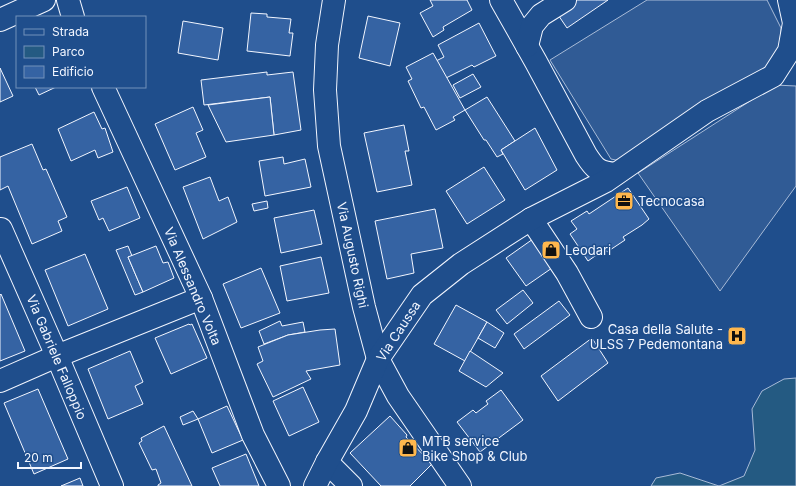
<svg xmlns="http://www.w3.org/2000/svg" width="796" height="486" font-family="Inter,sans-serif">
	<rect width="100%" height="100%" fill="#1f4e8c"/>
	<!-- green -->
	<path fill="#245a82" stroke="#a8bbd7" d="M796,378v108h-145l5,-8 24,-5 39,13 25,-10 11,-26 -3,-41 10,-18 22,-12z"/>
	<!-- parking -->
	<g fill="#305b95" stroke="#a8bbd7">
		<path d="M647,0h120l14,28 -1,14 -9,27 -146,93 -14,-3 -61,-99z"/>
		<path d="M775,85l21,1v100l-76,105 -82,-118z"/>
	</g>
	<!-- building -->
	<g fill="#3563a3" stroke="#f2f6ff">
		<path d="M430,0h37l5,10 -29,17 1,3 -11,7 -13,-24 13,-7z"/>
		<path d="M548,0h60l-41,28z"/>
		<path d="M251,13l16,1v3l24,2 -2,14h4l-3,23 -43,-5z"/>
		<path d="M368,16l32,7 -10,43 -31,-8z"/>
		<path d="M183,21l40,7 -5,32 -40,-7z"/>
		<path d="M479,23l17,33 -22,11 -2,-2 -26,13 -10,-17 8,-4 -6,-12z"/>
		<path d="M433,53l32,57 -12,7 2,3 -19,10 -12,-23 -3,1 -13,-27 4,-2 -6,-12z"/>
		<path d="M0,68l13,28 -13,6z"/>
		<path d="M267,72v3l26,-3 8,58 -27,5 -4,-38 -66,8 -3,-25z"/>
		<path d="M473,74l8,13 -21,11 -7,-13z"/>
		<path d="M35,87h21l-17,8z"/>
		<path d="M270,97l4,38 -48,7 -18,-37z"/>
		<path d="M487,97l28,44 -14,9 2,4 -6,3 -11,-17h-2l-19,-30z"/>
		<path d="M193,107l10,23 -7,3 10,24 -31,13 -20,-46z"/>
		<path d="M94,112l8,17 3,-1 8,24 -15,6 -3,-8 -24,11 -13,-32z"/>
		<path d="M404,125l5,26h-4l7,34 -35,7 -13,-59z"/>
		<path d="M535,128l22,42 -32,20 -24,-40z"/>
		<path d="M32,144l11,26 3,-1 21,48 -9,4 4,10 -30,13 -24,-58 -8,4v-33z"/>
		<path d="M283,157l1,7 21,-5 6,28 -46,9 -6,-35z"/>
		<path d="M484,167l21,33 -38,24 -21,-33z"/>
		<path d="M210,177l9,24 9,-4 9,25 -34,17 -20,-52z"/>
		<path d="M127,187l13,31 -31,13 -6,-13 -4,2 -8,-19z"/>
		<path d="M628,188l21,31 -7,6 -19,12 2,3 -18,12 -2,-3 -17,12 -18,-27 7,-5 -6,-8 16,-10 2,3z"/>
		<path d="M267,201l1,7 -14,3 -2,-7z"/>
		<path d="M435,209l8,39 -32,6 3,19 -27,6 -12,-58z"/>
		<path d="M314,210l8,34 -41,9 -7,-35z"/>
		<path d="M533,239l19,29 -26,18 -20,-28z"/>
		<path d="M128,246l4,10 -4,1 15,35 -8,3 -19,-45z"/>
		<path d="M156,246l7,17 5,-1 6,16 -31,14 -15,-35z"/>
		<path d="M85,254l23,55 -40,17 -23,-56z"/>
		<path d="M321,257l8,36 -42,8 -7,-35z"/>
		<path d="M261,268l19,45 -39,15 -18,-44z"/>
		<path d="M523,290l10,13 -26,21 -11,-14z"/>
		<path d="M1,294l24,57 -25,10v-66z"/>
		<path d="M559,301l11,14 -46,34 -10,-15z"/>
		<path d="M456,305l31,17 -22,39 -31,-17z"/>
		<path d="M280,321l2,5 21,-4 2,10 -17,3 -24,9 -5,-13z"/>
		<path d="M487,322l17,11 -9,15 -17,-10z"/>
		<path d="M189,324l1,1 2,-1 15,34 -36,16 -16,-36z"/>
		<path d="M335,329l5,36 -34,6 5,8 -38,18 -16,-33 6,-3 -5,-14 30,-12 32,-5z"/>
		<path d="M592,338l16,25 -50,38 -17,-25z"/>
		<path d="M130,351l13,31 -8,4 8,18 -35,15 -20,-50z"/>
		<path d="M470,351l33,22 -17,14 -27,-16z"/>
		<path d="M303,387l16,35 -30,14 -16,-35z"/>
		<path d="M38,389l30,70 -34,15 -30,-71z"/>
		<path d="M501,390l22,30 -43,32 -23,-30 16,-12 3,3 12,-9 -2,-3z"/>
		<path d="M227,406l16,34 -31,13 -14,-34z"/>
		<path d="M193,411l5,8 -15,6 -3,-8z"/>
		<path d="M390,416l17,19 -1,2 26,27 -22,22h-29l-31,-33z"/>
		<path d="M164,426l28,60h-34v-1l3,-2 -5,-14 -4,1 -13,-27 3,-2 -1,-3z"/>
		<path d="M246,454l13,32h-39l-8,-18z"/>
		<path d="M80,478l3,8h-22z"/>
	</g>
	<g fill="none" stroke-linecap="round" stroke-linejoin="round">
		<defs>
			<g id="minor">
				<path d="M68,0l5,17"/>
				<path d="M334,0l-7,45 -2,45 4,56 35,161 14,52 20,37 62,90"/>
				<path d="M501,0l35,62 50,93c9,14 12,17 29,19"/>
				<path d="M527,46l5,-20 9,-11 24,-15"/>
				<path d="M103,87l98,211 52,137 26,51"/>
				<path d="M531,219l36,54 24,44"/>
				<path d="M1,229l56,127 55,130"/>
				<path d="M0,381l57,-25 144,-58"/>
				<path d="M327,462l24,24"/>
				<path d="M315,486l12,-24 29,-51 22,-52 44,-64 39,-31 70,-45 75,-38 101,-70 66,-35 16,-25 5,-28 -5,-23"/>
			</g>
			<path id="major" d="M0,20l44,-20"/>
		</defs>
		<!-- minor casing -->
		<use href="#minor" stroke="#f2f6ff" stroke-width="24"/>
		<!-- major casing -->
		<use href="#major" stroke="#f2f6ff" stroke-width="24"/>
		<!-- minor -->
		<use href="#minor" stroke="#1f4e8c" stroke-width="22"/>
		<!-- major -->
		<use href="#major" stroke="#1f4e8c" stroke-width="22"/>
	</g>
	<!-- icons -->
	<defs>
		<symbol id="office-square" viewBox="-11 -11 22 22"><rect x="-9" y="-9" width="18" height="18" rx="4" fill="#ffb74d" stroke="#1f4e8c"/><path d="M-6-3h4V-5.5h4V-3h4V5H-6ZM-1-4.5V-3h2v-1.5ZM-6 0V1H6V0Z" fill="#111"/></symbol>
		<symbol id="shop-square" viewBox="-11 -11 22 22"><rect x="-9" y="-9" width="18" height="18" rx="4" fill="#ffb74d" stroke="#1f4e8c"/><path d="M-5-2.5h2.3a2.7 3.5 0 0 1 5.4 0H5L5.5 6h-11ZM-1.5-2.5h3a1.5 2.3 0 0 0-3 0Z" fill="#111"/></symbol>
		<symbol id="hospital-square" viewBox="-11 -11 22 22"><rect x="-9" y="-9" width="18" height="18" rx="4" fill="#ffb74d" stroke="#1f4e8c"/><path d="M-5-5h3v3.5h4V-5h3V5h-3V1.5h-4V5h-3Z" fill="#111"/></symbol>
	</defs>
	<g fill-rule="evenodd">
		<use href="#office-square" x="613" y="190" width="22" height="22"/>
		<use href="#shop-square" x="540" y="239" width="22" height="22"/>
		<use href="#hospital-square" x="726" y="325" width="22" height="22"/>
		<use href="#shop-square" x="397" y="437" width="22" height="22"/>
	</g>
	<g text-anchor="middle" stroke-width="3" stroke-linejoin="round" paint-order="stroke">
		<!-- poi labels -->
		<g font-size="13" fill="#f2f6ff" stroke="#1f4e8c" text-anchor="start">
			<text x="638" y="206">Tecnocasa</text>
			<text x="565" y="255">Leodari</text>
			<text x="723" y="334" text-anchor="end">Casa della Salute -<tspan x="723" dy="15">ULSS 7 Pedemontana</tspan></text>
			<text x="422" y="446">MTB service<tspan x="422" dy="15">Bike Shop &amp; Club</tspan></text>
		</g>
		<!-- street labels -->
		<g font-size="13" fill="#f2f6ff" stroke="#1f4e8c">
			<text transform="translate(353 255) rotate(78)" y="5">Via Augusto Righi</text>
			<text transform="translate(193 286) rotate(67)" y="5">Via Alessandro Volta</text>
			<text transform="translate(398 331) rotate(-57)" y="5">Via Caussa</text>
			<text transform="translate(57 357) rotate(67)" y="5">Via Gabriele Falloppio</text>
		</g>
	</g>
	<!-- legend -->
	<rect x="16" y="16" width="130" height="72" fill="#1f4e8c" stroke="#7391ba"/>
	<rect x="24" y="29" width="20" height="6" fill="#1f4e8c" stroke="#7391ba"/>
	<text x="52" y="36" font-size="12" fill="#f2f6ff">Strada</text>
	<rect x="24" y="46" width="20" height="12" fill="#245a82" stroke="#7391ba"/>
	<text x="52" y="56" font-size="12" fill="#f2f6ff">Parco</text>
	<rect x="24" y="66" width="20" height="12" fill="#3563a3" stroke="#7391ba"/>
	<text x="52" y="76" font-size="12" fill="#f2f6ff">Edificio</text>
	<!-- scale -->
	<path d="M18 462v6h63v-6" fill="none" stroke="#f2f6ff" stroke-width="2"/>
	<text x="24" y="462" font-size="12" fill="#f2f6ff" stroke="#1f4e8c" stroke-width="3" paint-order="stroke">20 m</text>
</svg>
